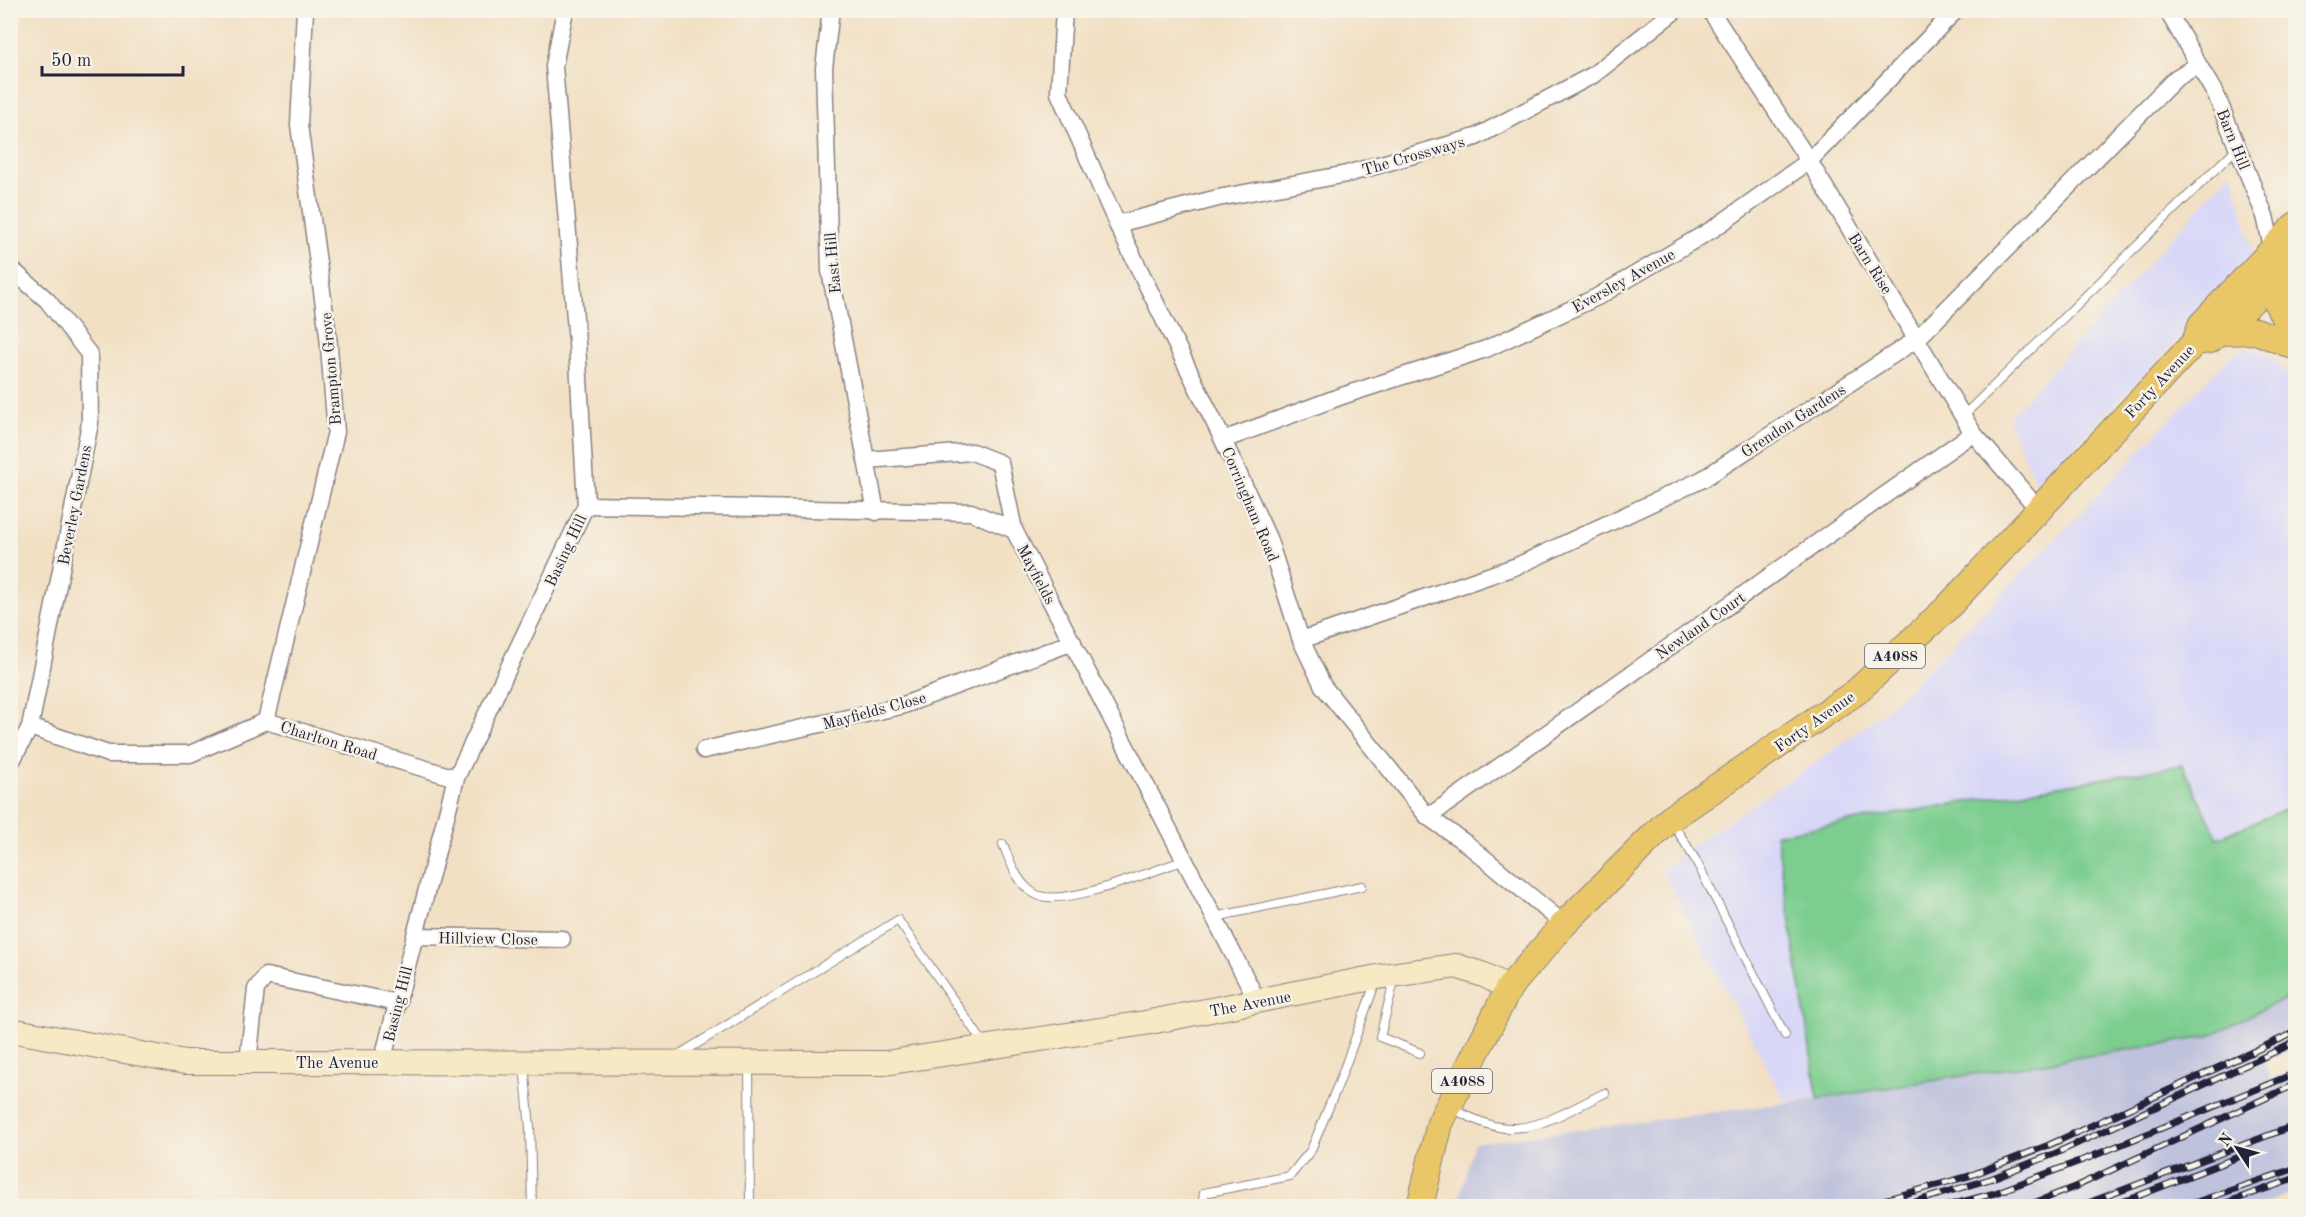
<svg xmlns="http://www.w3.org/2000/svg" width="2306" height="1217" font-family="'Old Standard TT',serif">
	<rect width="100%" height="100%" fill="#f7f3e8"/>
	<filter id="ink" filterUnits="userSpaceOnUse"><feTurbulence type="fractalNoise" baseFrequency=".0167" numOctaves="2"/><feDisplacementMap in="SourceGraphic" scale="12" xChannelSelector="R" yChannelSelector="G"/><feConvolveMatrix kernelMatrix="1 2 1 2 8 2 1 2 1" color-interpolation-filters="sRGB"/></filter>
	<filter id="wash" filterUnits="userSpaceOnUse"><feTurbulence type="fractalNoise" baseFrequency=".008" numOctaves="4" result="noise"/><feDisplacementMap in="SourceGraphic" scale="24" xChannelSelector="R" yChannelSelector="G"/><feGaussianBlur stdDeviation="1.35" result="paint"/><feColorMatrix in="noise" values="0 0 0 0 0 0 0 0 0 0 0 0 0 0 0 0 0 1.4 0 .05"/><feComposite in="paint" operator="in"/></filter>
	<g filter="url(#wash)">
		<rect width="100%" height="100%" fill="#f2e0c4"/>
		<!-- built -->
		<g fill="#d8d7f8">
			<path d="M2232,171l23,89 -218,225 -29,-66z"/>
			<path d="M2252,349l9,2 16,10 19,27 -1,605 -88,44 -389,62 -33,2 -123,-230 32,-27 132,-88 67,-52 162,-164 174,-183 12,-7z"/>
		</g>
		<!-- industrial -->
		<path fill="#bfc2dd" d="M2295,993v54l-31,15 7,18 24,-11v123l-38,14h-800l17,-63 344,-44 389,-62z"/>
		<!-- green -->
		<path fill="#7bcd8f" stroke="#4e7865" stroke-width="1.5" d="M2182,765l36,73 77,-33v188l-88,44 -389,62 -42,-265z"/>
	</g>
	<g filter="url(#ink)">
		<g fill="none" stroke-linecap="round" stroke-linejoin="round">
			<defs>
				<g id="lane">
					<path d="M1963,416l274,-268"/>
					<path d="M1672,822l23,37 90,176"/>
					<path d="M1003,844c7,17 14,40 32,50 27,15 119,-24 150,-34"/>
					<path d="M1215,917l147,-31"/>
					<path d="M1395,977l-15,60 40,16"/>
					<path d="M677,1056l221,-136 86,124"/>
					<path d="M749,1064l1,142"/>
					<path d="M524,1065l6,63 2,78"/>
					<path d="M1451,1108c16,8 32,16 48,19 36,7 75,-20 106,-34"/>
					<path d="M1202,1206l2,-13 86,-17 21,-26 29,-70 36,-99"/>
				</g>
				<g id="street">
					<path d="M831,10l-7,58 6,203 46,241"/>
					<path d="M1064,10l-5,83 58,131 106,216 45,98 33,102 22,46 105,131 39,27 97,80"/>
					<path d="M1710,10l99,151 164,272 66,77"/>
					<path d="M2167,10l50,87 48,119 9,40"/>
					<path d="M1117,224l101,-26 129,-24 129,-37 117,-62 83,-65"/>
					<path d="M10,268l37,32 42,54 1,69 -60,304 -20,37"/>
					<path d="M1223,440l116,-43 147,-48 111,-52 116,-68 96,-68 147,-151"/>
					<path d="M866,460l106,-8 28,11 14,67"/>
					<path d="M586,505l385,7 43,18 244,472"/>
					<path d="M1301,640l216,-74 186,-87 214,-140 259,-261 22,-13"/>
					<path d="M266,721l70,-289 -8,-97 -29,-210 6,-115"/>
					<path d="M30,727l78,27h82l76,-33 190,57"/>
					<path d="M704,750l197,-44 172,-64"/>
					<path d="M1428,817l545,-384"/>
					<path d="M415,936l147,3"/>
					<path d="M248,1062l8,-73 10,-13 132,27"/>
					<path d="M382,1062l74,-284 130,-273 -9,-163 -23,-276 11,-56"/>
				</g>
				<path id="secondary" d="M10,1030l175,32 700,1 260,-40 232,-46 79,-11 28,9 25,13"/>
				<g id="primary">
					<path d="M2277,278l-4,17 23,47"/>
					<path d="M2277,278l13,4 6,11"/>
					<path d="M2219,332l37,-1 40,16"/>
					<path d="M2195,342l6,-17 95,-100"/>
					<path d="M1420,1206l20,-83 69,-135 55,-64 106,-105 186,-127 90,-83 249,-267 15,-2 9,-8 77,-73"/>
				</g>
			</defs>
			<!-- lane casing -->
			<use href="#lane" stroke="#8a8180" stroke-width="10"/>
			<!-- street casing -->
			<use href="#street" stroke="#8a8180" stroke-width="19"/>
			<!-- secondary casing -->
			<use href="#secondary" stroke="#8a8180" stroke-width="26"/>
			<!-- primary casing -->
			<use href="#primary" stroke="#8a8180" stroke-width="28"/>
			<!-- lane -->
			<use href="#lane" stroke="#fff" stroke-width="8"/>
			<!-- street -->
			<use href="#street" stroke="#fff" stroke-width="16"/>
			<!-- secondary -->
			<use href="#secondary" stroke="#f6e9c3" stroke-width="24"/>
			<!-- primary -->
			<use href="#primary" stroke="#e9c769" stroke-width="26"/>
			<defs>
				<g id="rail">
					<path d="M1862,1206l107,-30 80,-31 247,-113"/>
					<path d="M1901,1206l89,-27 64,-25 242,-112"/>
					<path d="M1947,1206l48,-13 93,-35 208,-85"/>
					<path d="M2026,1206l51,-20 219,-102"/>
					<path d="M2080,1206l216,-81"/>
					<path d="M2112,1206l139,-54"/>
					<path d="M2185,1206l111,-38"/>
					<path d="M2217,1206l79,-28"/>
				</g>
			</defs>
			<!-- rail casing -->
			<use href="#rail" stroke="#22223b" stroke-width="7"/>
			<!-- rail -->
			<use href="#rail" stroke="#f7f3e8" stroke-width="4.5" stroke-dasharray="14" stroke-linecap="butt"/>
		</g>
	</g>
	<g text-anchor="middle" stroke-width="5" stroke-linejoin="round" paint-order="stroke">
		<!-- shield labels -->
		<g fill="#f7f3e8" stroke="#62616f" stroke-width="1.5">
			<rect x="1865" y="644" width="60" height="24" rx="4.5"/>
			<rect x="1432" y="1069" width="60" height="24" rx="4.5"/>
		</g>
		<g font-size="15" font-weight="bold" fill="#22223b">
			<text x="1895" y="661">A4088</text>
			<text x="1462" y="1086">A4088</text>
		</g>
		<!-- street labels -->
		<g font-size="16" fill="#22223b" stroke="#f7f3e8">
			<text transform="translate(2234 139) rotate(68)" y="6">Barn Hill</text>
			<text transform="translate(1413 155) rotate(-16)" y="6">The Crossways</text>
			<text transform="translate(832 263) rotate(-95)" y="6">East Hill</text>
			<text transform="translate(1871 263) rotate(58)" y="6">Barn Rise</text>
			<text transform="translate(1623 280) rotate(-29)" y="6">Eversley Avenue</text>
			<text transform="translate(330 369) rotate(-95)" y="6">Brampton Grove</text>
			<text transform="translate(2159 381) rotate(-47)" y="6">Forty Avenue</text>
			<text transform="translate(1793 420) rotate(-33)" y="6">Grendon Gardens</text>
			<text transform="translate(1251 504) rotate(67)" y="6">Corringham Road</text>
			<text transform="translate(74 505) rotate(-79)" y="6">Beverley Gardens</text>
			<text transform="translate(565 550) rotate(-65)" y="6">Basing Hill</text>
			<text transform="translate(1037 574) rotate(62)" y="6">Mayfields</text>
			<text transform="translate(1700 625) rotate(-35)" y="6">Newland Court</text>
			<text transform="translate(874 710) rotate(-15)" y="6">Mayfields Close</text>
			<text transform="translate(1814 721) rotate(-35)" y="6">Forty Avenue</text>
			<text transform="translate(329 740) rotate(17)" y="6">Charlton Road</text>
			<text transform="translate(488 938) rotate(1)" y="6">Hillview Close</text>
			<text transform="translate(1250 1003) rotate(-11)" y="6">The Avenue</text>
			<text transform="translate(397 1004) rotate(-76)" y="6">Basing Hill</text>
			<text x="337" y="1068">The Avenue</text>
		</g>
	</g>
	<!-- margin -->
	<rect width="2306" height="1217" fill="none" stroke="#f7f3e8" stroke-width="36"/>
	<!-- north arrow -->
	<g transform="translate(2237 1148) rotate(306)" stroke="#f7f3e8" stroke-width="4.5" paint-order="stroke">
	<path d="M0-4.5L10 22L0 15L-10 22Z" fill="#22223b"/>
	<text y="-9" font-size="16" font-weight="bold" text-anchor="middle" fill="#22223b">N</text>
	</g>
	<!-- scale -->
	<path d="M42 66v9h141v-9" fill="none" stroke="#22223b" stroke-width="3"/>
	<text x="51" y="66" font-size="18" fill="#22223b" stroke="#f7f3e8" stroke-width="4.5" paint-order="stroke">50 m</text>
</svg>
